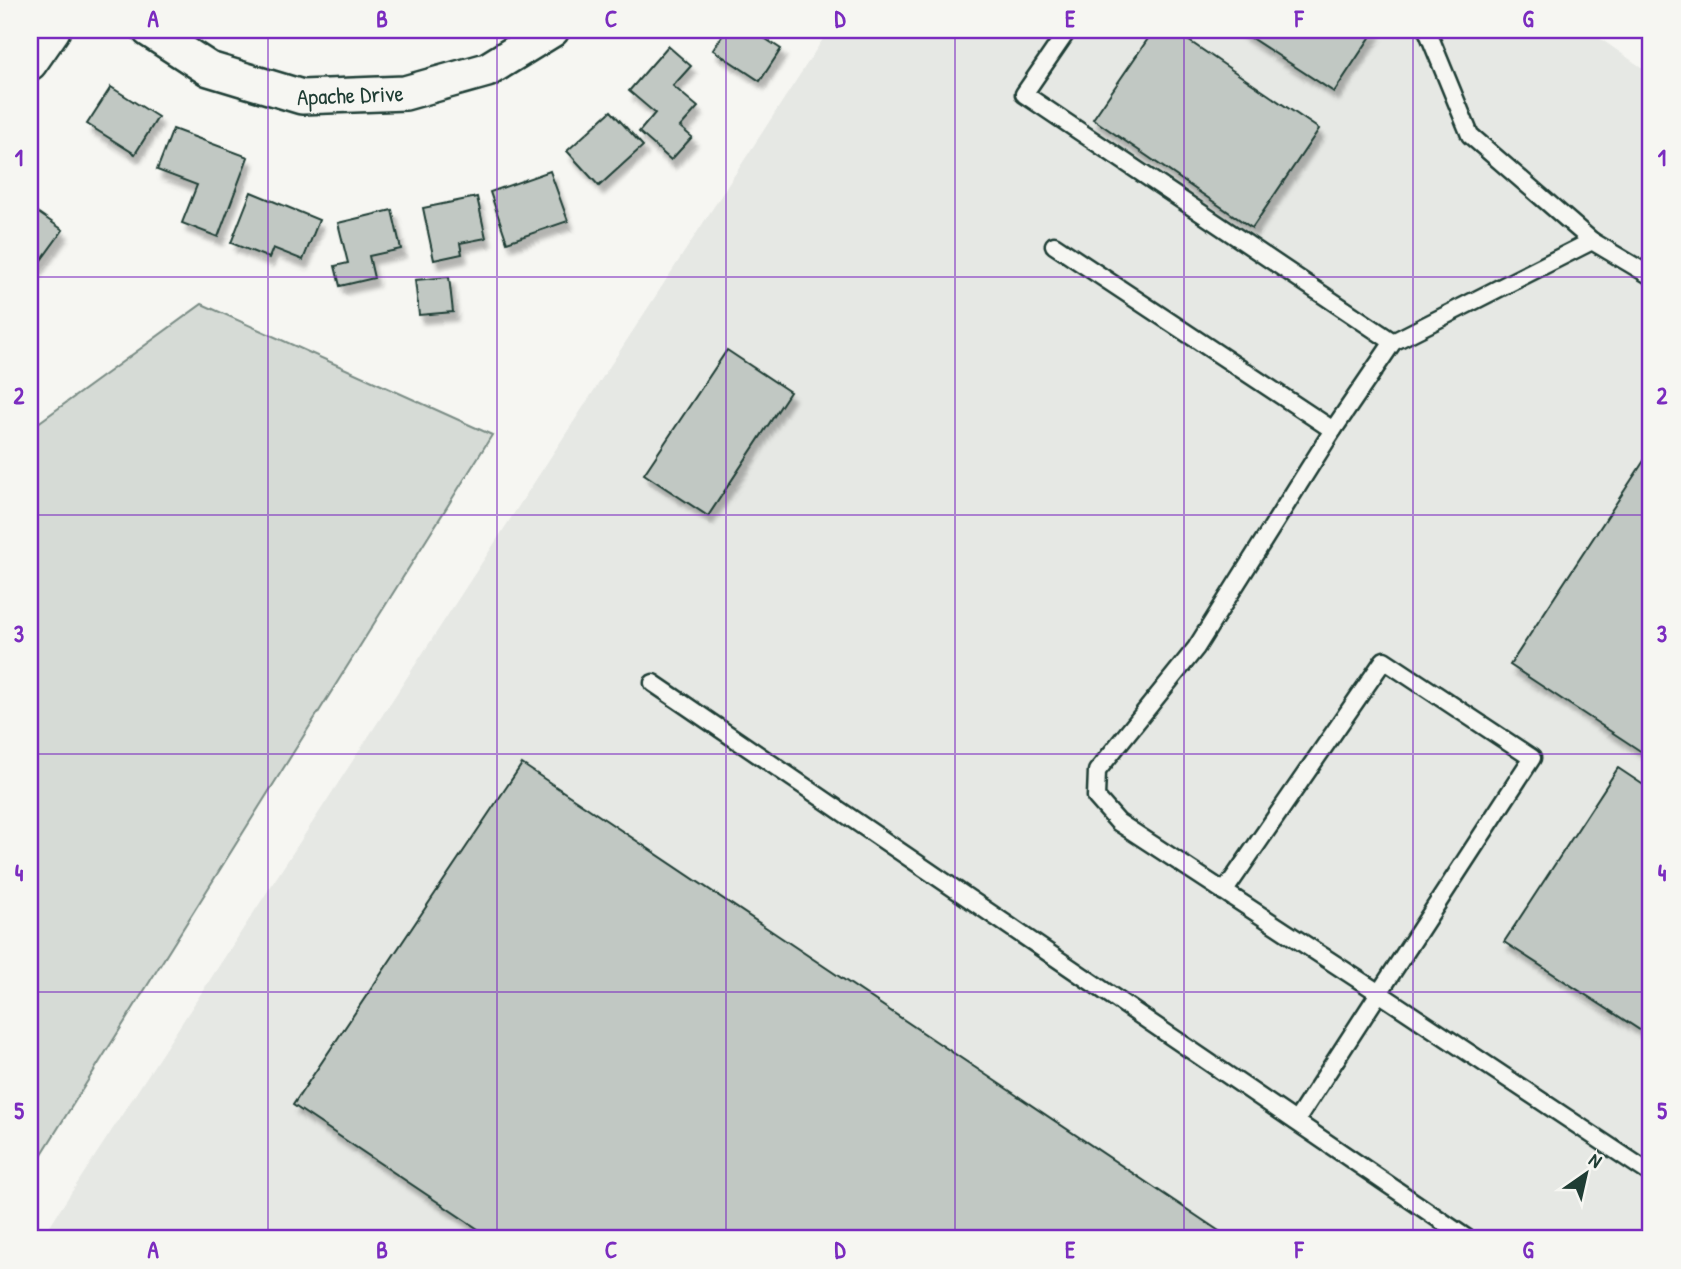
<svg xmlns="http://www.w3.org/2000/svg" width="1681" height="1269" font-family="'Patrick Hand',sans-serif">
	<defs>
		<filter id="shadow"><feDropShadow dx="4.5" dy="8" stdDeviation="2" flood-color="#0004"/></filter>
	</defs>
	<rect width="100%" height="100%" fill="#f6f6f2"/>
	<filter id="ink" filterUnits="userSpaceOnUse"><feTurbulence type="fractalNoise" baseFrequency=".0143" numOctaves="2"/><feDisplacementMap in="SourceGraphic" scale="14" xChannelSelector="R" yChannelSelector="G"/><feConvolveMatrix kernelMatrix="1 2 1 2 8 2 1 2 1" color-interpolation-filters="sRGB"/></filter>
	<g filter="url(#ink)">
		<!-- built -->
		<path fill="#e6e8e4" d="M829,30h759l63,44v1165h-1610z"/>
		<!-- green -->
		<path fill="#d6dbd6" stroke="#7a8c85" stroke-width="2" d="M202,304l290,131 -462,738v-744z"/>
		<!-- building -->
		<g fill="#c1c8c3" stroke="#1f3d34" stroke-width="2" filter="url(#shadow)">
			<path d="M726,30h26l29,19 -21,32 -47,-31z"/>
			<path d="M1154,30h19l146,99 -67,99 -159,-109z"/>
			<path d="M1239,30h136l-41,62z"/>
			<path d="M668,46l23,20 -18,20 25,21 -18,20 12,10 -21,23 -32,-28 16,-19 -26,-22z"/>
			<path d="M111,87l47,30 -23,37 -48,-30z"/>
			<path d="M611,111l32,35 -44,40 -32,-35z"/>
			<path d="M173,129l75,28 -30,80 -36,-14 15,-38 -40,-15z"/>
			<path d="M550,171l18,50 -61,21 -17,-50z"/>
			<path d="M251,192l68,28 -16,40 -30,-12 -4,10 -38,-15z"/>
			<path d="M477,197l9,41 -26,5 2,11 -28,6 -11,-52z"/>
			<path d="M30,207l33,23 -32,44 -1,-1z"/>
			<path d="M392,210l9,39 -32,7 5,22 -34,8 -5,-20 13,-3 -10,-40z"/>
			<path d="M449,277l4,35 -34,3 -4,-35z"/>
			<path d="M727,350l63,42 -82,124 -64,-42z"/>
			<path d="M1651,450v308l-141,-93z"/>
			<path d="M522,764l709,475h-738l-200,-134z"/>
			<path d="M1618,768l33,22v236l-5,8 -142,-92z"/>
		</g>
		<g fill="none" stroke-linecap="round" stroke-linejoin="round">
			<defs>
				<g id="lane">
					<path d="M1068,30l-44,64 369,248"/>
					<path d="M1592,241l59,35"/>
					<path d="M1054,245l279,185 60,-88 199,-101 -122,-106 -43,-105"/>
					<path d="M653,683l815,556"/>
					<path d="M1224,892l160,-232 148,98 -153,235 -261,-171 -22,-25 1,-26 99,-123 137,-218"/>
					<path d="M1296,1121l83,-128 272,181"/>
				</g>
				<g id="street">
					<path id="s1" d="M149,30l60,39 93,28 103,-4 82,-23 65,-40"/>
					<path d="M30,63l23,-33"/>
				</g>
			</defs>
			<!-- lane casing -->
			<use href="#lane" stroke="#1f3d34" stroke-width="21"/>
			<!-- street casing -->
			<use href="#street" stroke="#1f3d34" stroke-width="38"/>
			<!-- lane -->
			<use href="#lane" stroke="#f6f6f2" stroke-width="16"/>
			<!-- street -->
			<use href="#street" stroke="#f6f6f2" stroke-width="33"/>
		</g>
	</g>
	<!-- grid -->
	<path fill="none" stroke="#7b2cbf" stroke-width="2" stroke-opacity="0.55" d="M268,30v1209M497,30v1209M726,30v1209M955,30v1209M1184,30v1209M1413,30v1209M30,277h1621M30,515h1621M30,754h1621M30,992h1621"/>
	<g text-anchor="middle" stroke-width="5" stroke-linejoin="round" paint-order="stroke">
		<!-- street labels -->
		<g font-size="23" fill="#1f3d34" stroke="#f6f6f2">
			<text dy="8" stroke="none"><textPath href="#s1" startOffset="217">Apache Drive</textPath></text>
		</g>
	</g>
	<!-- margin -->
	<rect width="1681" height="1269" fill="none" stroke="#f6f6f2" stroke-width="77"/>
	<!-- north arrow -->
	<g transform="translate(1586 1174) rotate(34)" stroke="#f6f6f2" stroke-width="5" paint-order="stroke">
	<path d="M0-5L12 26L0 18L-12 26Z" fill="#1f3d34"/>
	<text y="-10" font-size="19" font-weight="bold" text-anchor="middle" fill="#1f3d34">N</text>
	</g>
	<rect x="38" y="38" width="1604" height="1192" fill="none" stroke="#7b2cbf" stroke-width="2.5"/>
	<g font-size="23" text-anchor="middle" font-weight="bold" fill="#7b2cbf">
		<text x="153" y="27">A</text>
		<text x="382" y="27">B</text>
		<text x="611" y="27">C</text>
		<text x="840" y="27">D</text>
		<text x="1070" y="27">E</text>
		<text x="1299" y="27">F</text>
		<text x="1528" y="27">G</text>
		<text x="19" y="166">1</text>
		<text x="1662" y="166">1</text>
		<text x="19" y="404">2</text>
		<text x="1662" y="404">2</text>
		<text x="19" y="642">3</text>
		<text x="1662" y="642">3</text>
		<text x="19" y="881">4</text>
		<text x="1662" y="881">4</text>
		<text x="19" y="1119">5</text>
		<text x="1662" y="1119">5</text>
		<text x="153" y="1258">A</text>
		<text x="382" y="1258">B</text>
		<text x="611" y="1258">C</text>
		<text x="840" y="1258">D</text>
		<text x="1070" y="1258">E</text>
		<text x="1299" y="1258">F</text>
		<text x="1528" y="1258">G</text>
	</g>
</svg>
